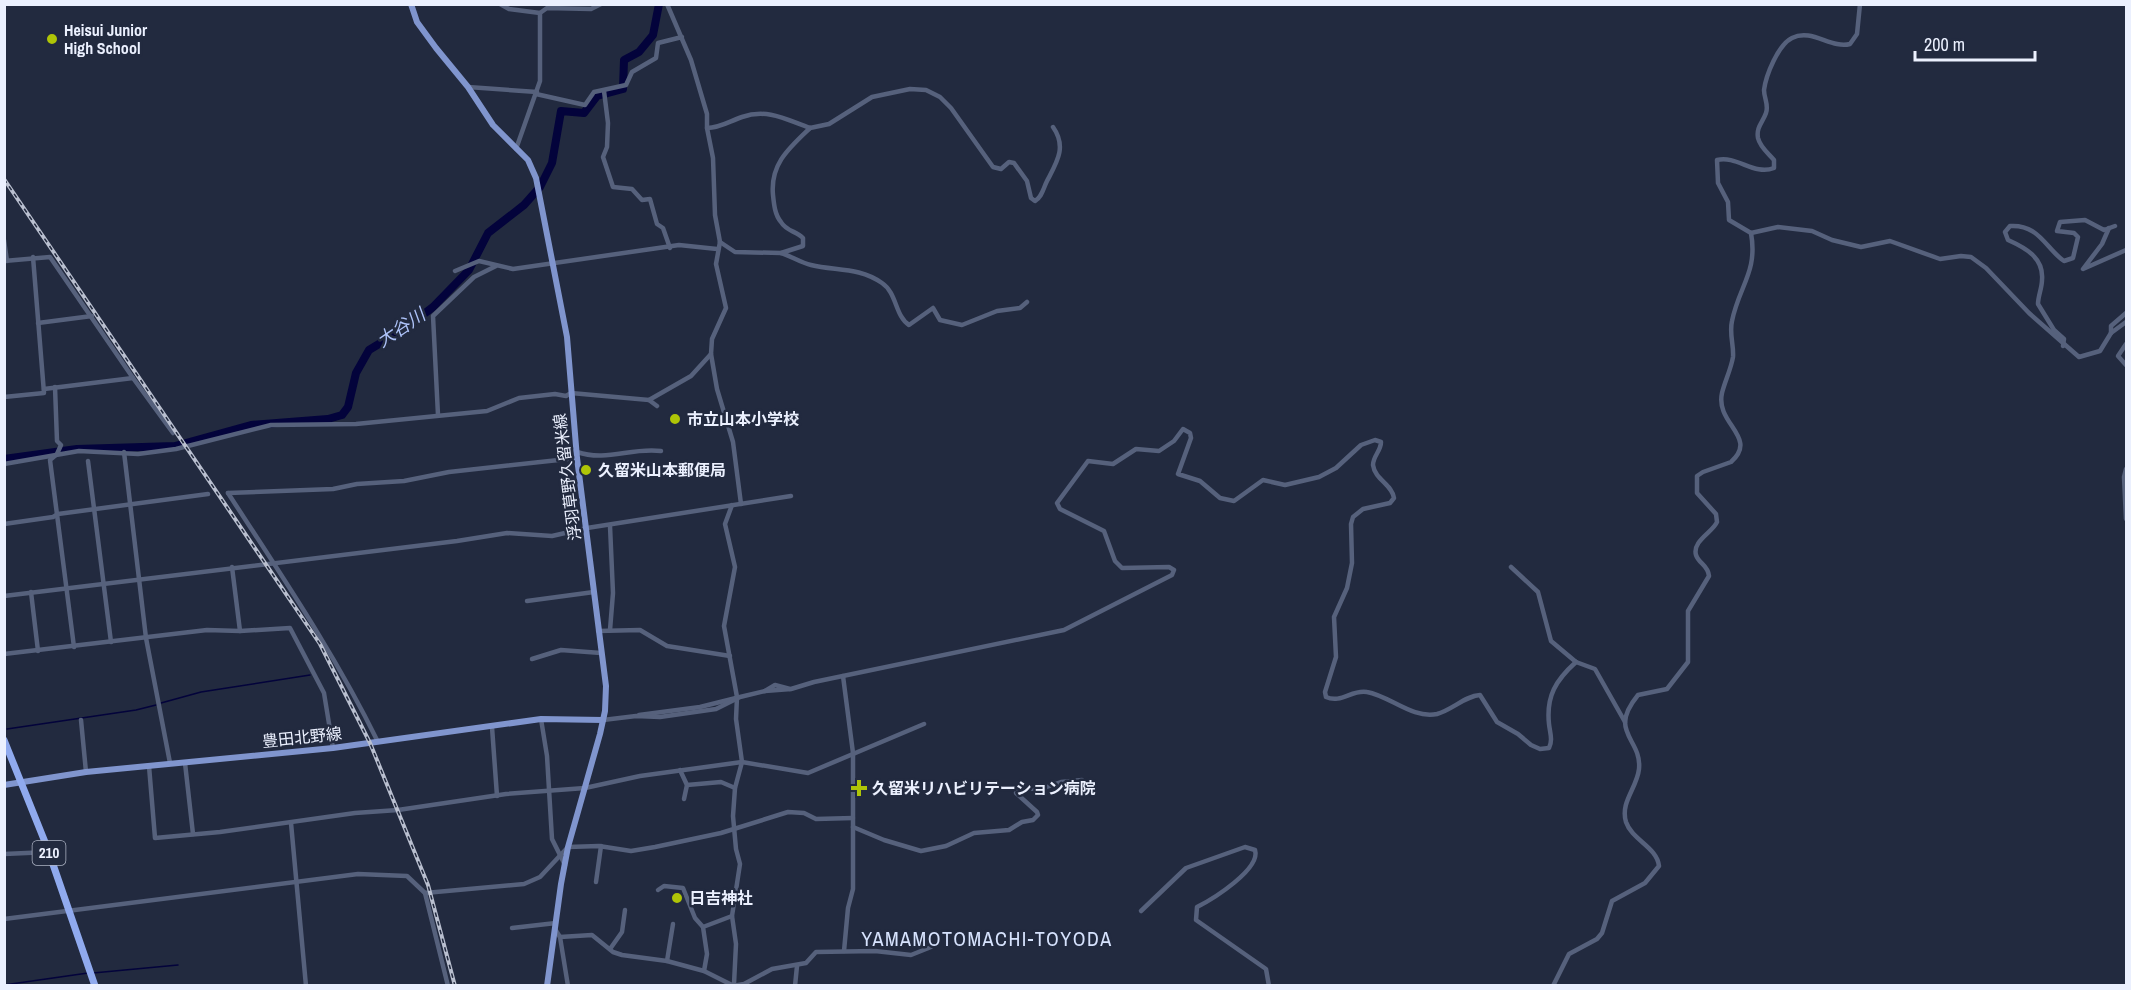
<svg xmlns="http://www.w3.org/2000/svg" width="2131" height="990" font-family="'Archivo Narrow','Noto Sans JP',sans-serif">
	<rect width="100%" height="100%" fill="#222a3f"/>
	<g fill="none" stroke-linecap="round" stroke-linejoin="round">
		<!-- stream -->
		<g stroke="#03033b" stroke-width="1.5">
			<path d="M161,703l40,-11 109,-17"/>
			<path d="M7,729l129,-19 20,-5"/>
			<path d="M93,973l85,-8"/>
			<path d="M4,985l84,-12"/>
		</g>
		<!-- river -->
		<path stroke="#03033b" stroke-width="8" d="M4,459l73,-10 98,-3 76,-21 77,-6 14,-4 6,-8 8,-34 13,-23 38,-23 26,-20 36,-37 19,-37 36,-28 16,-18 12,-24 9,-52 23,2 13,-17 26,-7 1,-29 15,-8 14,-17 6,-31"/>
		<!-- minor -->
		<g stroke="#56617c" stroke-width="4.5">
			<path d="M500,4l9,5 31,4"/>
			<path d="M667,4l24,56 16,54v14l6,30 2,57 5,27 -4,22 10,44 -14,31 -1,15 6,35 16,53 8,62"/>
			<path d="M1860,4l-3,30 -7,10c-19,5 -38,-16 -58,-6 -14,7 -26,37 -28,52 0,8 5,15 2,23 -3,9 -10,14 -8,25 2,9 10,15 16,22v8c-20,8 -37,-13 -57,-8l1,23 10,19 1,18 22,13 27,-6 34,4 20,9 29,7 29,-6 50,18 21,-3 10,1 15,11 43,45 50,44 21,-6 11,-18 15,-11"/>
			<path d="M468,87l69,5"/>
			<path d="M604,91l4,32 -1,24 -4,10 10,30 19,2 10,11 8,-1 7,25 6,4 7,20"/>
			<path d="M536,94l49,11 9,-13 32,-7 6,-13 24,-14 2,-15 24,-6"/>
			<path d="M707,128c13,0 23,-7 35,-11 26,-9 45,3 68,11l19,-4 43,-27 38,-8 16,1 14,7 11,11 42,59 8,2 8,-7 5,1 13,18 4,17 4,3c7,-4 8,-12 12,-20 10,-19 20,-34 6,-54"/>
			<path d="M516,149l24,-68v-68l7,-5 44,1 10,-5"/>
			<path d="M2109,228l-7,16 -19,25 43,-19"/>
			<path d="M4,240l3,21"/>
			<path d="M720,242l15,10 46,1 22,-7v-8c-7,-7 -17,-7 -22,-16 -6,-7 -7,-17 -8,-27 -3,-31 16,-47 37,-67"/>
			<path d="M781,253c10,3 20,10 30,12 25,6 48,2 71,18 15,10 13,33 27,42l24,-17 7,12 22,5 35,-14 23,-3 7,-6"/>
			<path d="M4,261l46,-4 83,121 -89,11"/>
			<path d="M455,271l24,-10 34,8 166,-24 38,4"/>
			<path d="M38,323l54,-7"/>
			<path d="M2111,333v-7l15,-13"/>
			<path d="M2126,344l-8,12 8,9"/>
			<path d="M2063,346l1,-7 -10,-9 -16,-26c0,-8 4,-16 4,-24 2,-22 -16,-32 -34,-40l-3,-8 5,-6c29,-2 36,23 54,35l9,-3 5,-21 -4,-4 -17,-2 3,-9 25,-2 19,10 11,-4"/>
			<path d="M133,378l40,55"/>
			<path d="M55,387l2,54 4,4 -4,9 -7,6 24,187"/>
			<path d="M4,397l40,-4 -11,-136"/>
			<path d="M649,400l42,-24 20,-22"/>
			<path d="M438,415l-5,-99 41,-39 22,-11"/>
			<path d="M124,452l22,186 24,125"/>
			<path d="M577,452c30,10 54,-5 84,-1"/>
			<path d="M88,461l23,181"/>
			<path d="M4,464l75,-13 59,3 38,-5 95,-24 85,-1 131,-13 32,-13 36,-4 11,2 5,-3 78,7 8,6"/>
			<path d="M2126,469l-2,8 2,42"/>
			<path d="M228,493l105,-4 24,-5 47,-3 45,-9 128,-14"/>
			<path d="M228,493c53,82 107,161 150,249"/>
			<path d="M732,505l-7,19 10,43 -11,59 13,71 -1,22 6,43 -7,26 -2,28 3,33 4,15 -8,52 4,28 -2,40"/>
			<path d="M4,524l49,-7 5,-3 150,-20"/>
			<path d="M610,526l3,67 -3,37"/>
			<path d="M232,567l8,64"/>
			<path d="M1511,567l27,25 13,49 25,21 19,7 30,53"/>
			<path d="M31,592l7,59"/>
			<path d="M4,596l453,-55 50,-8 45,3 35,-8 204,-32"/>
			<path d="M527,601l67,-9"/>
			<path d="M598,631l42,-1 27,16 63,10"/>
			<path d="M4,654l203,-24 33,1 50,-3 34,65 9,55"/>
			<path d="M532,659l29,-9 40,3"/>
			<path d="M843,676l10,77v136l-5,19 -4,43"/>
			<path d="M765,691l10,-6 15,4"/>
			<path d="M639,715l61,-8 36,-9"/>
			<path d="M541,719l6,37 5,83 13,26"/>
			<path d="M81,720l5,52"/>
			<path d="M603,720l33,-4 24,1 56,-8 24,-12 25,-6 26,-2 23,-7 250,-52 108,-55 2,-5 -5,-3 -47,1 -7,-7 -11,-30 -44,-22 -3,-6 31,-42 25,3 23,-15 23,2 15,-10 9,-12 7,4 1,5 -13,36 22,7 20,17 14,3 29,-21 22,5 34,-8 17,-9 25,-23 14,-5 6,2c0,9 -8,14 -8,23 2,15 19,19 21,33l-4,5 -27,6 -10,8 -2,7 1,39 -5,25 -13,29 2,40 -11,35 1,5c15,7 26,-8 41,-5 23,4 45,27 70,22 15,-4 28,-18 43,-19l17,27 21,12 13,11 9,4 9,-1c4,-8 1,-15 0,-24 -3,-28 7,-44 27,-62"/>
			<path d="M492,727l5,69"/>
			<path d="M185,763l8,71"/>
			<path d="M149,766l6,72 65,-6 135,-19 43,-3 108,-16 79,-6 55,-12 102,-14 66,11 116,-49"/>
			<path d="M680,770l7,15 -3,14"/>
			<path d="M687,785l34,-3 14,6"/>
			<path d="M291,823l15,163"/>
			<path d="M853,827l31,13 37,11 25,-5 28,-13 35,-3 13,-8 11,-2 5,-5 -1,-3 -21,-19 1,-5 24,1 20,-7 21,-2"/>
			<path d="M4,854l45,-2"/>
			<path d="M596,882l5,-36"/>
			<path d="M658,890l6,-4 19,2 12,30 8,9"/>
			<path d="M425,893l23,93"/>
			<path d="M1141,911l45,-43 59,-21 10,3c6,19 -42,49 -58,57l-1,13 70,49 3,17"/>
			<path d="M4,919l354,-45 49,2 18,17 99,-9 16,-7 28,-30 31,-1 32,5 24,-4 66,-14 67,-21 16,1 12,6 37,-1"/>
			<path d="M512,928l44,-5"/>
			<path d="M555,929l5,8 8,49"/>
			<path d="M560,937l32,-2 21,17 9,3 45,6 37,10 28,14"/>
			<path d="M610,949l12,-17 3,-22"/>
			<path d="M667,961l6,-37"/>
			<path d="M704,971l3,-17 -4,-27 29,-11"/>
			<path d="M732,986l12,-2 28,-15 34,-6 10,-11 59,-1 36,4 20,-8"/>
			<path d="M795,986l2,-20"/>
			<path d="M1553,986l16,-32 28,-15 5,-6 10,-32 33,-18 14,-17c-2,-19 -27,-26 -33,-44 -6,-20 11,-34 13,-53 3,-31 -32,-36 -1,-74l29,-6 21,-27v-51l21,-35c-1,-11 -10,-12 -13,-21 -4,-14 17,-23 21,-33l-1,-8 -19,-21v-17l6,-4 28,-10c28,-25 -16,-38 -9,-69 3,-12 9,-24 11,-36 1,-12 -4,-23 -1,-36 7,-35 26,-49 19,-88"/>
		</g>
		<!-- major -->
		<g stroke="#8095ce" stroke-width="6">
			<path d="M411,4l6,18 19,26 32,39 25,38 35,35 8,18 31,159 10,121 29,228 -1,25 -5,23 -32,113 -7,37 -14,102"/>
			<path d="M4,785l82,-13 247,-24 208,-29 62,1"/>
		</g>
		<!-- highway -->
		<path stroke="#90aaee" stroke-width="7" d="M4,740l43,107 48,139"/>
		<defs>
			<path id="rail" d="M4,179l316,465 50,99 58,142 27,101"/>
		</defs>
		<!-- rail casing -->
		<use href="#rail" stroke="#b9bfcf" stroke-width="4"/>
		<!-- rail -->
		<use href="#rail" stroke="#222a3f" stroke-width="1.5" stroke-dasharray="4.5" stroke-linecap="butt"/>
	</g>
	<!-- markers -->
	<g fill="#afc507" stroke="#222a3f" stroke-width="2">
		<circle cx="52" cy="39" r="6"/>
		<circle cx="675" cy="419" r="6"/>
		<circle cx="586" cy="470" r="6"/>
		<path d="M856 779h6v6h6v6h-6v6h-6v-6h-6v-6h6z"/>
		<circle cx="677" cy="898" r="6"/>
	</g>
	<g text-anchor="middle" stroke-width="5" stroke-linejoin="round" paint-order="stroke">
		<!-- shield labels -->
		<rect fill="#222a3f" stroke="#afb5c5" stroke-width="1.5" x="32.5" y="841" width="33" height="24" rx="4.5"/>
		<g font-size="15" font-weight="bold" fill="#ebf0fe">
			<text x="49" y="858">210</text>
		</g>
		<!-- poi labels -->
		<g font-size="16" font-weight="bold" fill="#ebf0fe" stroke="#222a3f" text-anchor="start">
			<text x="64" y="36">Heisui Junior<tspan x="64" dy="18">High School</tspan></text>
			<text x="687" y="425">市立山本小学校</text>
			<text x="598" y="476">久留米山本郵便局</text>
			<text x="872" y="794">久留米リハビリテーション病院</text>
			<text x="689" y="904">日吉神社</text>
		</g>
		<!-- street labels -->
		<g font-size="16" fill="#ebf0fe" stroke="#222a3f">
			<text transform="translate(567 477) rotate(-97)" y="6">浮羽草野久留米線</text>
			<text transform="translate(302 737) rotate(-6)" y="6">豊田北野線</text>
		</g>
		<!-- water labels -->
		<g font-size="18" font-style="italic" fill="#aec3f9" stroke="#222a3f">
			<text transform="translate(401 328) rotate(-34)" y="6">大谷川</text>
		</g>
		<!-- quarter labels -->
		<g font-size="20" letter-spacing="1.5" fill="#d7e3fe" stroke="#222a3f">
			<text x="987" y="946">YAMAMOTOMACHI-TOYODA</text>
		</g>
	</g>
	<!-- border -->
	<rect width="2131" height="990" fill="none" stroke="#ebf0fe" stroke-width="12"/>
	<!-- scale -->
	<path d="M1915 51v9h120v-9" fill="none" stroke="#ebf0fe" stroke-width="3"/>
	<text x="1924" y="51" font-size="18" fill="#ebf0fe" stroke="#222a3f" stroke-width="4.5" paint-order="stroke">200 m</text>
</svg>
